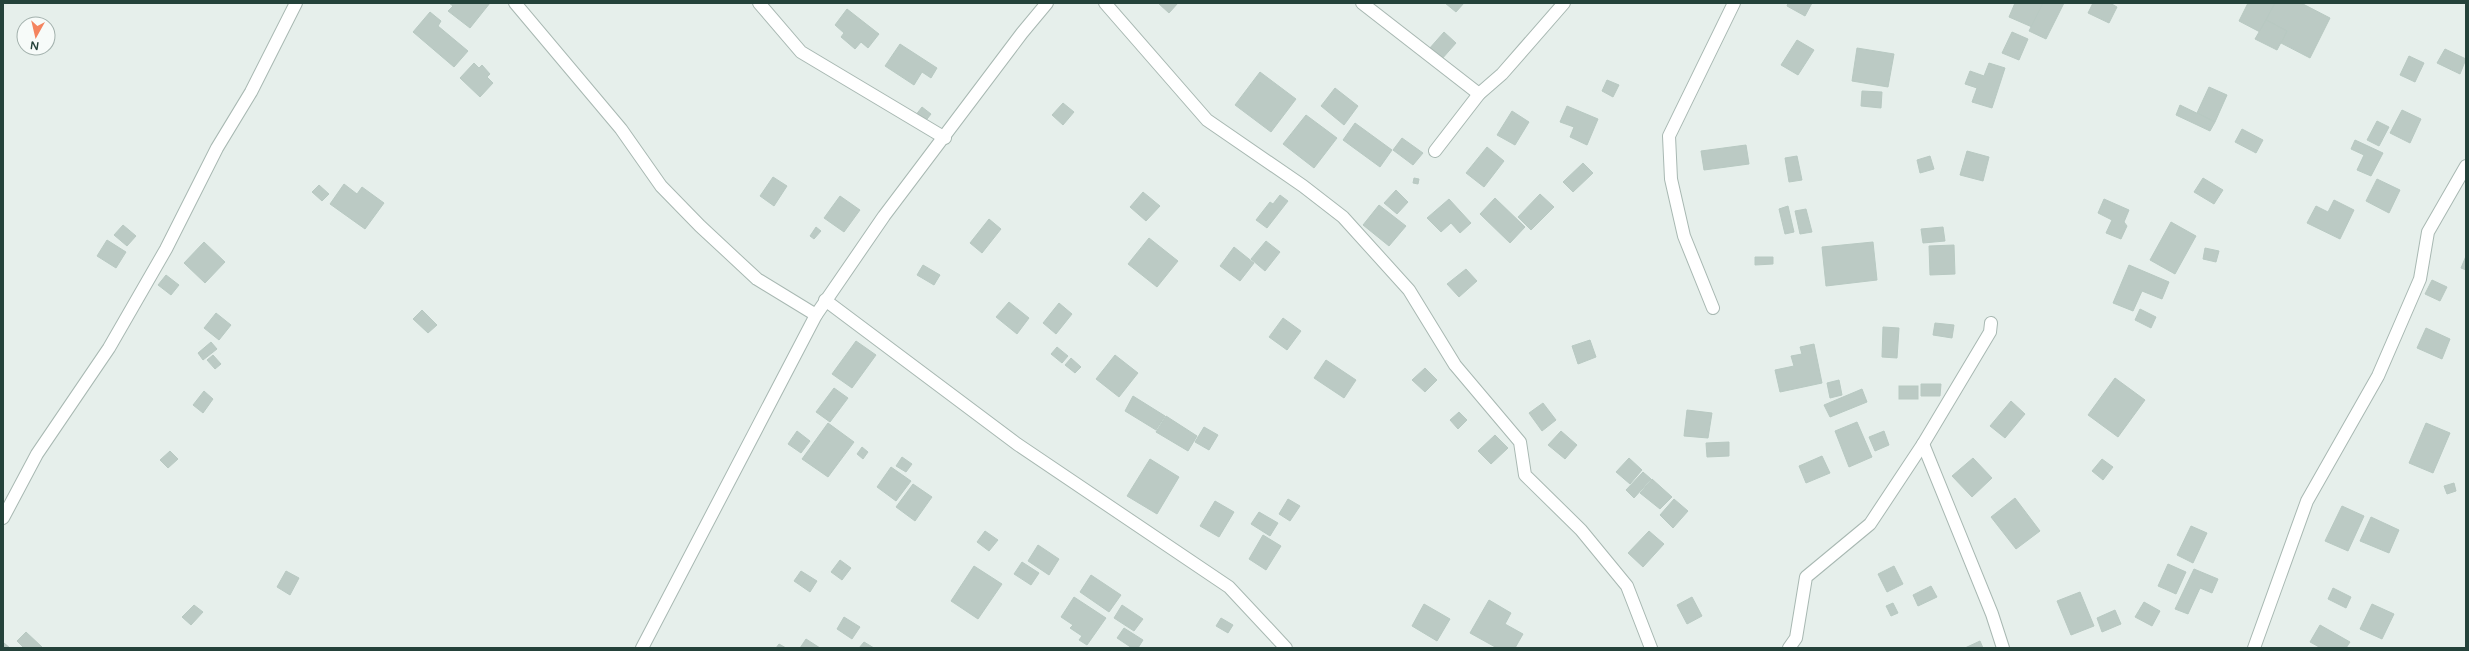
<svg xmlns="http://www.w3.org/2000/svg" width="2469" height="651" font-family="'Varela Round',sans-serif">
	<rect width="100%" height="100%" fill="#e6efeb"/>
	<!-- building -->
	<g fill="#bbcac4" stroke="#b8c9c2">
		<path d="M449,3h41l-20,25 -22,-17 5,-5z"/>
		<path d="M1158,3h20l-9,10z"/>
		<path d="M1445,3h19l-8,9z"/>
		<path d="M1788,3h24l-7,13 -18,-10z"/>
		<path d="M2015,3h28l-11,24 -23,-10z"/>
		<path d="M2043,3h21l-18,36 -17,-8z"/>
		<path d="M2093,3h17l7,4 -8,16 -21,-10z"/>
		<path d="M2248,3h27l-15,29 -21,-11z"/>
		<path d="M2275,3h26l29,15 -20,40 -29,-15 6,-12 -21,-11z"/>
		<path d="M847,9l32,25 -11,14 -7,-6 -6,7 -14,-12 3,-4 -9,-8z"/>
		<path d="M430,12l11,9 -3,5 30,25 -14,16 -41,-35z"/>
		<path d="M2266,20l21,11 -10,19 -22,-11z"/>
		<path d="M1444,32l12,11 -15,17 -12,-11z"/>
		<path d="M2012,32l16,7 -9,21 -17,-7z"/>
		<path d="M1797,40l17,10 -16,25 -17,-10z"/>
		<path d="M900,44l37,24 -6,10 -9,-6 -8,13 -29,-19z"/>
		<path d="M1857,48l37,6 -6,33 -36,-6z"/>
		<path d="M2445,49l21,10 -6,15 -23,-11z"/>
		<path d="M2409,56l15,7 -9,19 -15,-7z"/>
		<path d="M474,63l5,5 3,-3 8,9 -3,3 6,6 -13,14 -20,-19z"/>
		<path d="M1989,63l16,5 -13,40 -20,-6 5,-14 -12,-4 5,-13 14,5z"/>
		<path d="M1260,72l36,27 -25,33 -36,-27z"/>
		<path d="M1607,80l12,5 -6,12 -11,-6z"/>
		<path d="M2209,87l18,8 -12,27 -18,-9z"/>
		<path d="M1335,88l23,18 -14,19 -23,-19z"/>
		<path d="M1862,91l20,1 -1,16 -20,-2z"/>
		<path d="M1063,103l11,9 -11,13 -11,-10z"/>
		<path d="M2180,105l35,17 -5,9 -34,-16z"/>
		<path d="M1567,106l31,13 -11,26 -17,-8 4,-10 -14,-5z"/>
		<path d="M922,107l9,7 -7,9 -9,-7z"/>
		<path d="M2402,110l19,9 -11,24 -20,-10z"/>
		<path d="M1512,111l17,11 -14,23 -18,-10z"/>
		<path d="M1306,115l31,23 -23,30 -31,-24z"/>
		<path d="M2377,121l12,6 -10,19 -12,-6z"/>
		<path d="M1355,123l37,27 -12,17 -37,-27z"/>
		<path d="M2242,129l21,11 -7,13 -21,-11z"/>
		<path d="M1402,138l21,15 -10,12 -20,-15z"/>
		<path d="M2355,140l28,13 -12,23 -14,-6 7,-15 -13,-6z"/>
		<path d="M1746,145l3,19 -45,6 -3,-19z"/>
		<path d="M1487,147l17,14 -20,26 -18,-14z"/>
		<path d="M1967,151l22,6 -6,24 -23,-6z"/>
		<path d="M1797,156l5,24 -13,2 -4,-24z"/>
		<path d="M1930,156l4,13 -14,4 -3,-13z"/>
		<path d="M1583,163l10,10 -20,19 -10,-10z"/>
		<path d="M773,177l14,9 -13,20 -14,-10z"/>
		<path d="M1414,178l5,1 -1,5 -5,-1z"/>
		<path d="M2203,178l20,12 -9,14 -20,-12z"/>
		<path d="M2377,179l23,11 -11,23 -23,-12z"/>
		<path d="M344,184l13,10 5,-7 22,16 -19,26 -35,-25z"/>
		<path d="M319,185l10,9 -7,7 -10,-9z"/>
		<path d="M1396,190l12,12 -11,12 -13,-11z"/>
		<path d="M1143,192l17,14 -14,15 -16,-14z"/>
		<path d="M1540,194l14,13 -23,23 -13,-13z"/>
		<path d="M1280,195l8,6 -21,27 -11,-8 14,-18 3,2z"/>
		<path d="M840,196l20,14 -16,22 -20,-14z"/>
		<path d="M1495,198l30,29 -15,16 -30,-29z"/>
		<path d="M1449,199l22,24 -11,10 -9,-10 -10,9 -14,-14z"/>
		<path d="M2104,199l25,11 -5,12 3,4 -6,13 -15,-6 6,-13 -14,-7z"/>
		<path d="M2334,200l20,10 -14,29 -33,-16 9,-17 12,6z"/>
		<path d="M1379,205l27,21 -17,20 -26,-21z"/>
		<path d="M1788,206l6,26 -9,2 -6,-25z"/>
		<path d="M1806,209l6,23 -12,2 -5,-23z"/>
		<path d="M989,219l12,10 -19,24 -12,-10z"/>
		<path d="M2171,222l25,14 -21,38 -25,-14z"/>
		<path d="M123,225l13,11 -9,10 -13,-11z"/>
		<path d="M816,227l5,4 -7,8 -4,-3z"/>
		<path d="M1943,227l2,14 -22,2 -2,-14z"/>
		<path d="M1149,238l29,23 -21,26 -29,-23z"/>
		<path d="M107,240l19,12 -10,16 -19,-12z"/>
		<path d="M1266,241l14,11 -15,19 -14,-12z"/>
		<path d="M204,242l21,20 -20,21 -21,-20z"/>
		<path d="M1873,242l4,38 -51,6 -4,-39z"/>
		<path d="M1954,245l1,29 -25,1 -1,-29z"/>
		<path d="M1234,247l20,16 -14,18 -20,-15z"/>
		<path d="M2205,248l14,3 -3,11 -13,-3z"/>
		<path d="M2466,256v14l-5,-2z"/>
		<path d="M1755,257h18v7l-18,1z"/>
		<path d="M923,265l17,10 -6,10 -17,-10z"/>
		<path d="M2129,265l40,17 -7,17 -20,-8 -9,20 -20,-8z"/>
		<path d="M1466,269l11,12 -18,16 -12,-13z"/>
		<path d="M166,275l13,10 -8,10 -13,-10z"/>
		<path d="M2432,280l15,7 -7,14 -15,-7z"/>
		<path d="M1009,302l20,16 -12,16 -21,-17z"/>
		<path d="M1059,303l13,11 -16,20 -13,-11z"/>
		<path d="M2140,309l16,8 -5,11 -16,-8z"/>
		<path d="M422,310l15,15 -9,8 -15,-14z"/>
		<path d="M216,313l15,12 -12,15 -15,-12z"/>
		<path d="M1283,318l18,13 -14,19 -18,-13z"/>
		<path d="M1935,323l19,2 -2,13 -19,-3z"/>
		<path d="M1883,327l16,1 -2,30 -15,-1z"/>
		<path d="M2426,328l24,11 -8,20 -25,-11z"/>
		<path d="M1590,340l6,17 -18,7 -6,-18z"/>
		<path d="M856,341l20,14 -24,33 -20,-14z"/>
		<path d="M211,342l6,7 -14,11 -5,-7z"/>
		<path d="M1814,344l8,39 -42,9 -5,-22 19,-4 -3,-10 11,-2 -2,-7z"/>
		<path d="M1057,347l11,9 -6,7 -11,-9z"/>
		<path d="M213,355l8,9 -6,5 -8,-9z"/>
		<path d="M1115,355l23,18 -19,24 -23,-18z"/>
		<path d="M1071,358l10,9 -6,6 -10,-8z"/>
		<path d="M1326,360l30,20 -12,18 -30,-20z"/>
		<path d="M1425,368l12,12 -12,12 -13,-12z"/>
		<path d="M2115,378l30,22 -27,37 -30,-22z"/>
		<path d="M1839,380l3,15 -12,3 -3,-15z"/>
		<path d="M1921,384h20l-1,12h-19z"/>
		<rect x="1899" y="386" width="19" height="13"/>
		<path d="M834,388l14,10 -18,24 -14,-10z"/>
		<path d="M1862,389l5,13 -37,15 -6,-12z"/>
		<path d="M204,391l9,8 -10,14 -10,-8z"/>
		<path d="M1133,396l32,20 -9,14 -31,-19z"/>
		<path d="M2011,401l14,13 -20,24 -15,-12z"/>
		<path d="M1543,403l13,17 -14,11 -13,-18z"/>
		<path d="M1687,410l25,3 -4,25 -24,-2z"/>
		<path d="M1459,412l8,8 -9,9 -8,-9z"/>
		<path d="M1166,416l31,20 -9,15 -32,-19z"/>
		<path d="M1857,422l15,35 -23,10 -14,-36z"/>
		<path d="M828,423l26,19 -26,35 -26,-18z"/>
		<path d="M2426,423l24,10 -17,40 -24,-10z"/>
		<path d="M1204,427l14,8 -9,15 -14,-8z"/>
		<path d="M797,431l13,10 -9,12 -13,-9z"/>
		<path d="M1561,431l16,14 -12,14 -17,-14z"/>
		<path d="M1884,431l5,14 -14,6 -6,-14z"/>
		<path d="M1495,435l13,13 -17,16 -13,-13z"/>
		<path d="M1729,442v14l-22,1 -1,-14z"/>
		<path d="M862,447l6,5 -5,7 -6,-5z"/>
		<path d="M170,451l8,8 -10,9 -8,-8z"/>
		<path d="M1822,456l8,17 -24,10 -7,-17z"/>
		<path d="M902,457l10,7 -6,8 -10,-6z"/>
		<path d="M1629,458l13,12 -12,14 -14,-12z"/>
		<path d="M1973,458l19,20 -20,19 -20,-21z"/>
		<path d="M1150,459l29,18 -22,37 -30,-18z"/>
		<path d="M2102,459l11,8 -10,13 -11,-9z"/>
		<path d="M891,467l20,14 -15,20 -19,-14z"/>
		<path d="M1643,472l8,7 -17,19 -8,-8z"/>
		<path d="M1652,479l20,18 -12,12 -20,-16z"/>
		<path d="M2454,483l2,8 -9,3 -3,-8z"/>
		<path d="M913,484l19,13 -17,24 -19,-14z"/>
		<path d="M2015,498l25,33 -24,18 -25,-32z"/>
		<path d="M1288,499l12,7 -10,15 -11,-7z"/>
		<path d="M1674,499l14,12 -15,17 -13,-13z"/>
		<path d="M1215,501l19,11 -15,25 -19,-11z"/>
		<path d="M2342,506l22,10 -16,35 -23,-10z"/>
		<path d="M1259,512l19,11 -8,13 -19,-12z"/>
		<path d="M2371,517l28,13 -10,23 -29,-12z"/>
		<path d="M2191,526l16,7 -14,30 -16,-8z"/>
		<path d="M985,531l13,9 -9,11 -12,-9z"/>
		<path d="M1649,531l15,13 -21,23 -15,-14z"/>
		<path d="M1263,535l18,11 -15,24 -17,-11z"/>
		<path d="M1038,545l21,14 -10,16 -21,-14z"/>
		<path d="M840,560l11,8 -9,12 -11,-8z"/>
		<path d="M1022,562l17,11 -8,12 -17,-11z"/>
		<path d="M2168,564l18,8 -10,22 -18,-8z"/>
		<path d="M974,566l28,18 -24,35 -27,-18z"/>
		<path d="M1894,566l9,18 -16,8 -9,-18z"/>
		<path d="M2194,569l24,10 -6,14 -12,-5 -12,26 -13,-5z"/>
		<path d="M286,571l13,7 -9,17 -13,-8z"/>
		<path d="M801,571l16,10 -7,11 -16,-11z"/>
		<path d="M1091,575l30,20 -12,17 -29,-20z"/>
		<path d="M1931,586l6,11 -19,9 -5,-11z"/>
		<path d="M2333,588l18,9 -5,11 -18,-9z"/>
		<path d="M2080,592l14,34 -23,9 -14,-34z"/>
		<path d="M1074,597l32,21 -19,27 -8,-5 3,-4 -12,-8 3,-3 -12,-8z"/>
		<path d="M1692,597l10,19 -15,8 -10,-19z"/>
		<path d="M1489,600l22,13 -6,11 18,10 -8,14h-18l-27,-15z"/>
		<path d="M2144,602l16,9 -8,15 -17,-9z"/>
		<path d="M1893,603l5,10 -7,3 -5,-10z"/>
		<path d="M1424,604l26,15 -13,22 -25,-15z"/>
		<path d="M2372,604l22,10 -12,25 -22,-10z"/>
		<path d="M194,605l9,7 -12,13 -9,-8z"/>
		<path d="M1122,605l21,14 -9,12 -20,-13z"/>
		<path d="M2115,610l6,14 -19,8 -5,-14z"/>
		<path d="M844,617l16,10 -8,12 -15,-10z"/>
		<path d="M1221,618l12,7 -5,8 -12,-7z"/>
		<path d="M2320,625l30,17 -4,6h-25l-11,-6z"/>
		<path d="M1124,628l19,12 -5,8h-6l-15,-10z"/>
		<path d="M26,632l16,15 -1,1h-17l-7,-7z"/>
		<path d="M806,639l14,9h-20z"/>
		<path d="M1980,641l3,7h-18z"/>
		<path d="M864,642l10,6h-15z"/>
		<path d="M4,643l6,5h-7z"/>
		<path d="M779,644l7,4h-10z"/>
	</g>
	<g fill="none" stroke-linecap="round" stroke-linejoin="round">
		<defs>
			<g id="minor">
				<path d="M515,3l106,126 40,57 39,40 57,53 59,36"/>
				<path d="M759,3l42,49 144,86"/>
				<path d="M1105,3l102,117 96,66 40,31 66,73 46,75 65,77 5,33 56,55 46,56 24,62"/>
				<path d="M1362,3l117,91"/>
				<path d="M1435,151l44,-57 23,-20 62,-71"/>
				<path d="M825,300l192,144 212,143 57,61"/>
				<path d="M1713,308l-29,-72 -13,-57 -2,-43 65,-133"/>
				<path d="M1923,444l69,170 11,34"/>
				<path d="M3,518l34,-64 72,-106 57,-99 51,-101 34,-56 45,-89"/>
				<path d="M1789,648l7,-10 10,-61 64,-53 53,-80 67,-112 1,-9"/>
				<path d="M2254,648l53,-147 71,-125 42,-97 8,-47 38,-66"/>
			</g>
			<path id="tertiary" d="M642,648l174,-333 68,-99 138,-183 25,-30"/>
		</defs>
		<!-- minor casing -->
		<use href="#minor" stroke="#a8b8b2" stroke-width="14"/>
		<!-- tertiary casing -->
		<use href="#tertiary" stroke="#a8b8b2" stroke-width="14"/>
		<!-- minor -->
		<use href="#minor" stroke="#fff" stroke-width="12"/>
		<!-- tertiary -->
		<use href="#tertiary" stroke="#fff" stroke-width="12"/>
	</g>
	<!-- border -->
	<rect width="2469" height="651" fill="none" stroke="#24423a" stroke-width="8"/>
	<!-- north arrow -->
	<g transform="translate(36 36) rotate(188)"><circle r="19" fill="#f7fbf9" stroke="#a3b1ad"/>
	<path d="M0-3L7 15L0 10L-7 15Z" fill="#f4845f"/>
	<text y="-6" font-size="11" font-weight="bold" text-anchor="middle" fill="#24423a">N</text>
	</g>
</svg>
